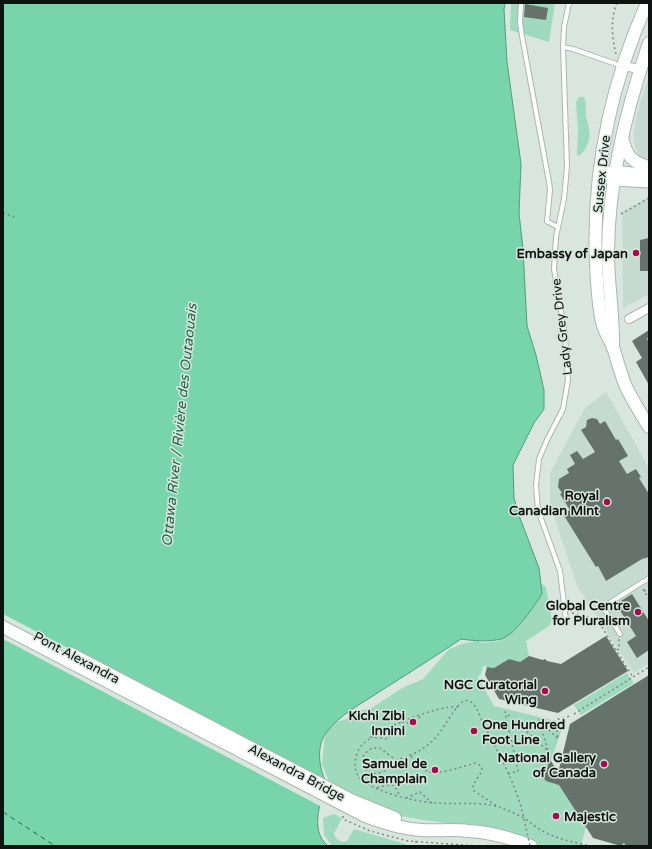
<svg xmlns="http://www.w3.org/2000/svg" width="652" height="849" font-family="'Varela Round',sans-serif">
	<rect width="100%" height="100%" fill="#d8e6de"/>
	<!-- built -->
	<g fill="#c6dbd0">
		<path d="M649,75v84l-6,-1 -5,-5 -4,-9v-12l2,-15z"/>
		<path d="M649,197v97l-26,14 -1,-96z"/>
		<path d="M606,392l43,76v195l-15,10 -57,-87 -27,-81v-32l35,-65z"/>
	</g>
	<!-- green -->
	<g fill="#9fdabd">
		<path d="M511,3h44l-6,39 -39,-12z"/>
		<path d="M579,97h5c3,6 1,12 2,19 1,4 2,8 3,12 2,10 -2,24 -11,28l-1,-2 1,-25 -2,-27z"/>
		<path d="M542,584l4,3 6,33 -3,6 -23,15 3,15 -9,6 -11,-3 -15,9 -11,-2 -2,8 -3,3 16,29 70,17 -19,55 14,7 27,42 -4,15 1,4h-41l-27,-11 -24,-6 -67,-9 -30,-5 -64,-31 -8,-20 3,-31 12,-11 9,-3 8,-8 16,-2 32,-21 21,-9 26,-30 16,-6 12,-2 5,2 17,-2 6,-4 30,-39 4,-12z"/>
		<path d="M627,673l7,10 -53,32 -7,-10z"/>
		<path d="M334,814l8,4 -8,16c2,6 7,9 13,7l7,-12 51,15 2,2h-75l-8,-11 -1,-17z"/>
	</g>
	<!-- water -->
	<path fill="#78d4aa" stroke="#589a7c" d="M3,3h502l-1,7 3,52 14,102 -2,49 4,36 4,77 9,29 8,35v19l-10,14 -21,42 1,33 6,20 19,50 3,26c-8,12 -26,40 -41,45 -12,3 -27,2 -40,0 -27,18 -55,36 -82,53 -18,12 -40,23 -53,41 -10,13 -7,36 0,49 -5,20 -17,48 2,64h-325z"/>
	<!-- pier -->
	<path fill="#d8e6de" d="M3,614l325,170 -6,23 -319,-168z"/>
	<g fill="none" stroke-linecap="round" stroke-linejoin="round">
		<!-- ferry -->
		<path stroke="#1f6449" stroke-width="1" stroke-dasharray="5 4" stroke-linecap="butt" d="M3,812l52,34"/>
	</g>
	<!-- building -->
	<g fill="#66726c">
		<path d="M525,4l23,4 -2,12 -22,-3z"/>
		<path d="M649,238v33h-9v-31z"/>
		<path d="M649,330v7l-2,2 2,3v43l-13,-23 6,-4 -10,-17z"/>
		<path d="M592,418l5,1 3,5 5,-3 11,19 2,-1 10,17 -9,5 8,13 9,-5 5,8 -2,1 10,16v63l-7,2 -36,22 -8,-15 -2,1 -33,-53 7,-4 -10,-16 2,-1 -4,-6 1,-8 10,-6 -2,-4 8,-5 -5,-9 7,-4 6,8 12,-7 -14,-22 5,-3 1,-7z"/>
		<path d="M632,594l17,27v29l-12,8 -10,-16 9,-6 -20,-32z"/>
		<path d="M606,636l22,35 -70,42 -59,-14 -14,-24 2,-8 7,1 15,-9 11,3 9,-6 14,4 2,-1 2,2 14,3z"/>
		<path d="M649,675v171h-23l-2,-3 -3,3 -28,-8 -34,-53 -13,-4 -2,-3 6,-19 8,14 12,-49z"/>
	</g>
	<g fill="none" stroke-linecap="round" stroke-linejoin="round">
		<defs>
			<g id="service">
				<path d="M521,3l-1,19 2,14 27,146 1,8 -3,31 1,1 10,5"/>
				<path d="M563,47l10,2 49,17"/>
				<path d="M566,620l-6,-49 -22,-61 -2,-25 3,-26 8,-19 16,-31 5,-29 -3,-45 -11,-66 2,-32 8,-38 3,-33 -4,-119 1,-20 5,-24"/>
				<path d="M620,634l-17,-27 46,-29"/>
			</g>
			<g id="minor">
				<path d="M623,66l17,3"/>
				<path d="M629,319l20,-11"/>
			</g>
			<path id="tertiary" d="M606,177l8,3 35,2"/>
			<g id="secondary">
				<path d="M647,3c-37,83 -55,172 -51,262 1,19 2,39 6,57 2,10 9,19 12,28 4,13 7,25 12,37 7,14 15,27 23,40"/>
				<path d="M622,138c5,18 9,24 27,29"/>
				<path d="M608,173l7,-1 34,3"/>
				<path d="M613,348c1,-32 -5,-63 -5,-94 0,-72 18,-143 41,-211"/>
				<path d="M3,627l362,189c18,7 38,13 57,14 16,1 31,-1 46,1 22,1 43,7 63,15"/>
				<path d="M71,654l280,146 44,18"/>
			</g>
		</defs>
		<!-- service casing -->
		<use href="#service" stroke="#aab7b0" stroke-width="6"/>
		<!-- minor casing -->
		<use href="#minor" stroke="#aab7b0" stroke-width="10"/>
		<!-- tertiary casing -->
		<use href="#tertiary" stroke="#aab7b0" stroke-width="13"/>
		<!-- secondary casing -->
		<use href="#secondary" stroke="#aab7b0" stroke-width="14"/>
		<!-- path -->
		<g stroke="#7f8883" stroke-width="1.5" stroke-dasharray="2 3" stroke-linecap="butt">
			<path d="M616,54c-4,-16 -6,-35 1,-51"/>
			<path d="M3,213l12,4"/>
			<path d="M621,214l28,-16"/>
			<path d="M643,589l6,10"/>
			<path d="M644,591l5,-2"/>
			<path d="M648,605h1"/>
			<path d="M572,613l25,6 36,58"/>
			<path d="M617,650l2,-1v-10"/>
			<path d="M458,707c-19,-3 -85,24 -97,39 -4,5 -6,13 -6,20 1,7 3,11 8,15 19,13 53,21 75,22 20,2 41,-2 61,4 8,3 17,7 25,11 6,4 11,9 17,12 15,9 32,12 49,16"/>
			<path d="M574,714l75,-47"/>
			<path d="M402,722l13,2 6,-9"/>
			<path d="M370,737l18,2 1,-2 4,-11"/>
			<path d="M411,756c5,5 10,12 16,15 9,5 38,-5 48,-8 4,1 7,3 7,8l-9,14 1,6 23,15"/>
			<path d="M396,760c-8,13 -29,22 -34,1l2,-7 8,-6h8l16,12c13,-4 24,-8 34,-17 13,-10 23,-36 34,-42 2,-1 3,0 6,0 7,5 10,16 14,24 15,30 33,60 40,94"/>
			<path d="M508,774l10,-3 -13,-59 43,39 -9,-31 19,19 -3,-19 15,-4"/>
			<path d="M377,788c15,-5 16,-6 23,8"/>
			<path d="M406,798l14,-6 12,11"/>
			<path d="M343,816v3l27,12 38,10 69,5"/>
			<path d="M416,841v3l2,2"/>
		</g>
		<!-- service -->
		<use href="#service" stroke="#fff" stroke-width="4"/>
		<!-- minor -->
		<use href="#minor" stroke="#fff" stroke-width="8"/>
		<!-- tertiary -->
		<use href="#tertiary" stroke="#fff" stroke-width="11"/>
		<!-- secondary -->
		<use href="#secondary" stroke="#fff" stroke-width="12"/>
		<!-- path-bridge -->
		<path stroke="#7f8883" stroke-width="1.5" stroke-dasharray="2 3" stroke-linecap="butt" d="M524,819l6,27"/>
	</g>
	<!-- markers -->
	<g fill="#a30d4c" stroke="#d8e6de" stroke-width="1.5">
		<circle cx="636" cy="253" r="4"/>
		<circle cx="607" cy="502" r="4"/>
		<circle cx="638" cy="612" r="4"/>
		<circle cx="545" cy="691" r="4"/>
		<circle cx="413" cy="722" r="4"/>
		<circle cx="474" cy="731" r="4"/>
		<circle cx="604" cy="764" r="4"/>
		<circle cx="435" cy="770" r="4"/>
		<circle cx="556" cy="816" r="4"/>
	</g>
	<g text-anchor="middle" stroke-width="3" stroke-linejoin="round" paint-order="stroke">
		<!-- street labels -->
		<g font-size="13" fill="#0e1210" stroke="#d8e6de">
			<text transform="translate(601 174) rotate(-84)" y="5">Sussex Drive</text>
			<text transform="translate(561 327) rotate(-97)" y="5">Lady Grey Drive</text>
			<text transform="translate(77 657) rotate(28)" y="5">Pont Alexandra</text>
			<text transform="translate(297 772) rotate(28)" y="5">Alexandra Bridge</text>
		</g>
		<!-- poi labels -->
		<g font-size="13" font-weight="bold" fill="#0e1210" stroke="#d8e6de" text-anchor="end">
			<text x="628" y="258">Embassy of Japan</text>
			<text x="599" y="500">Royal<tspan x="599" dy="15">Canadian Mint</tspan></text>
			<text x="630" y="610">Global Centre<tspan x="630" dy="15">for Pluralism</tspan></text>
			<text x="537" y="689">NGC Curatorial<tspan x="537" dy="15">Wing</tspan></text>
			<text x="405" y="720">Kichi Zibi<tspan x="405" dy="15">Innini</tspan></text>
			<text x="482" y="729" text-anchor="start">One Hundred<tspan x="482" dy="15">Foot Line</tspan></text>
			<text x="596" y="762">National Gallery<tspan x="596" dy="15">of Canada</tspan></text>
			<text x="427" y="768">Samuel de<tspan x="427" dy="15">Champlain</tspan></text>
			<text x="564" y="821" text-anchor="start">Majestic</text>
		</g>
		<!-- water labels -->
		<g font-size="14" font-style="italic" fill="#1f6449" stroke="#d8e6de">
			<text transform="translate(179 425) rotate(-84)" y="5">Ottawa River / Rivière des Outaouais</text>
		</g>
	</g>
	<!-- border -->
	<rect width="652" height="849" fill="none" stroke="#0e1210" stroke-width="8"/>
</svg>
